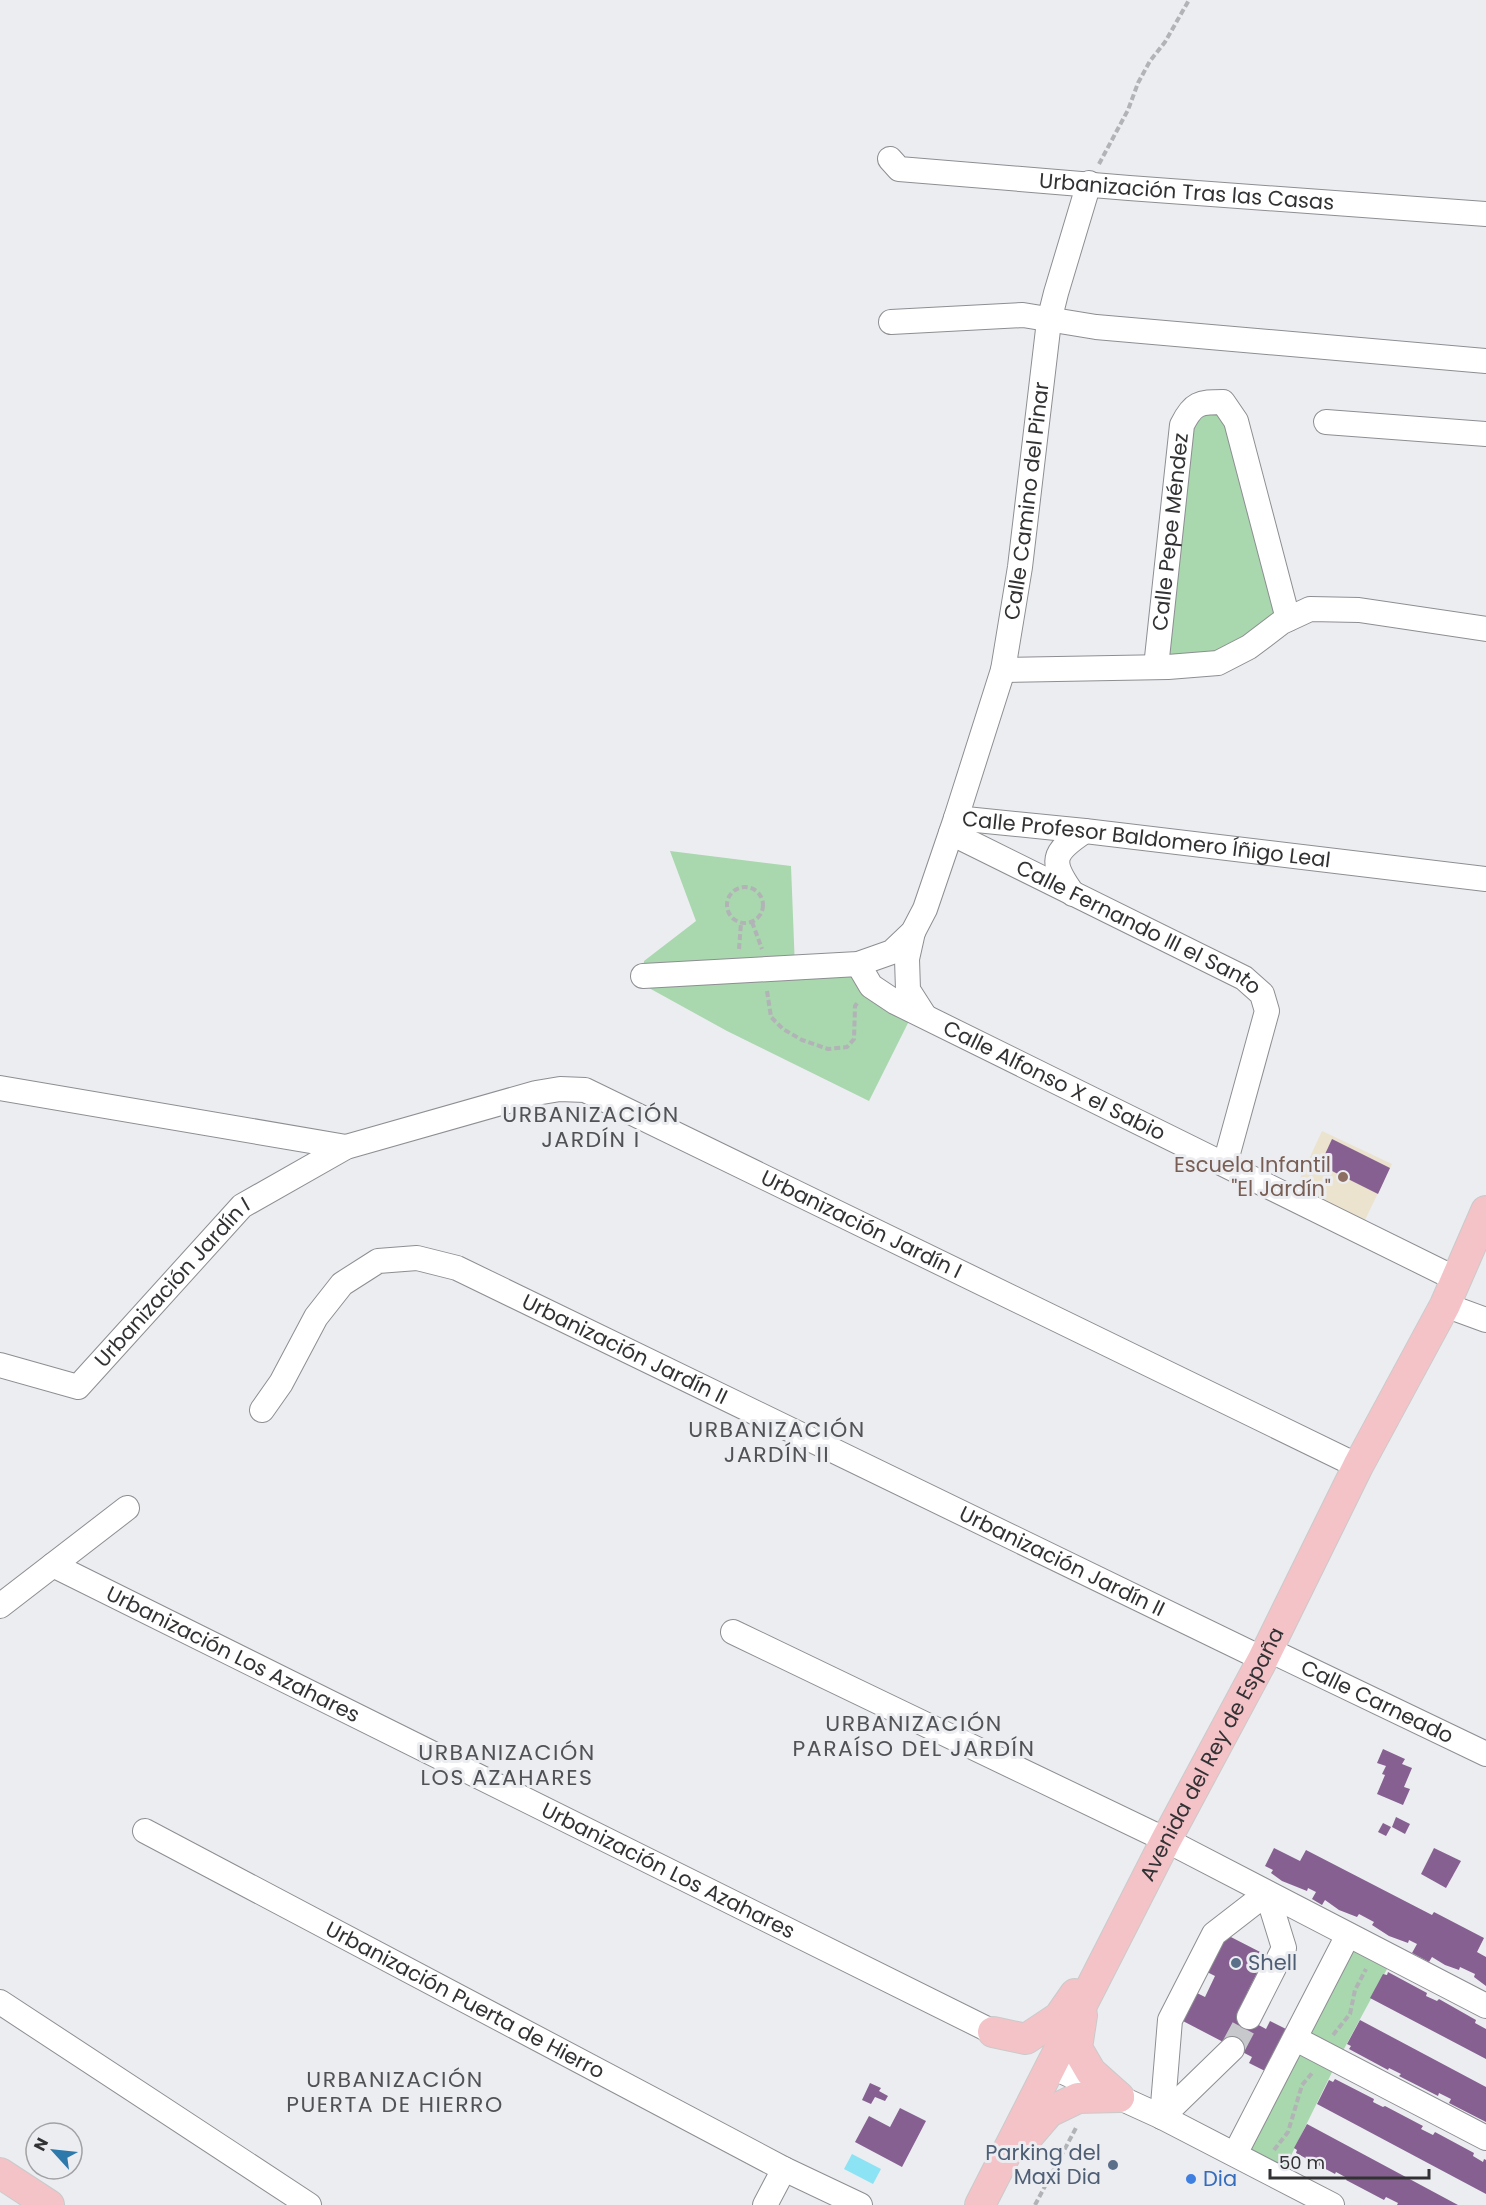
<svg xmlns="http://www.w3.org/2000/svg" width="1486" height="2205" font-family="Poppins,sans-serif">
	<rect width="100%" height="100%" fill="#ecedf1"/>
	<!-- education -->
	<path fill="#ece3ce" d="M1322,1131l70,33 -27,56 -69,-33z"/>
	<!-- green -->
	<g fill="#a9d7ae">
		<path d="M1223,402l65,217 -39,28 -81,20 14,-242z"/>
		<path d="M670,851l121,15 4,102 63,-4 56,47 -45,90 -142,-70 -78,-43 -6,-12 1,-15 52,-40z"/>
		<path d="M1348,1935l45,23 -55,102 -58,118 -45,-24z"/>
	</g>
	<!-- water -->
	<path fill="#8ce3f4" d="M852,2154l29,15 -8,15 -29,-15z"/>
	<!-- building -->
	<g fill="#866091">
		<path d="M1332,1139l58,29 -12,26 -58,-29z"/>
		<path d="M1383,1749l22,10 -3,5 10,4 -8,19 6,2 -7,16 -26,-11 8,-19 -3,-1 4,-8 -9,-3z"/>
		<path d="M1396,1817l14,7 -5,10 -13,-7z"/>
		<path d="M1383,1823l8,4 -5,9 -8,-4z"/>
		<path d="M1274,1848l26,13 6,-11 126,65 2,-3 50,26 -7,14 9,5v29l-12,-9 1,-3 -15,-7 -1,3 -14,-5 -13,-8 -3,5 -17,-9 5,-9 -8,-4 -1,3 -19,-7 -17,-11 2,-3 -15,-8 -2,3 -18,-7 -14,-10 -3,5 -10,-6 4,-7 -8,-4 -1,3 -25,-10 -11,-8 2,-3 -8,-4z"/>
		<path d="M1434,1848l27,13 -15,27 -25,-14z"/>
		<path d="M1225,1934l41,21 -19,38 4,1 -11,21 26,14 4,-8 16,8 -21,42 -16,-8 3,-6 -71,-37 14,-28 10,5 10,-21 -10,-5z"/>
		<path d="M1388,1972l39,21 -1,3 11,5 2,-2 37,21 -1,3 11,6v30l-116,-61 13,-24 4,1z"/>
		<path d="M1360,2020l126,67v35l-37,-19 2,-4 -12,-6 -1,3 -39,-20 2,-2 -12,-6 -1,2 -39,-21 2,-3 -4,-2z"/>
		<path d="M1335,2079l39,20 -1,3 10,5 2,-1 38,20 -2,3 12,6 2,-3 39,21 -1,3 10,6 1,-3 2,1v34l-169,-90 12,-24 4,2z"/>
		<path d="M870,2083l11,5 -2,3 9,5 -3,5 -10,-4 -4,7 -9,-4z"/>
		<path d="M900,2108l26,13 -24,46 -47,-25 14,-26 21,11z"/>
		<path d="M1307,2124l151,81h-61l1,-2 -12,-6 -2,3 -38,-20 1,-2 -11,-6 -1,2 -39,-21 1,-3 -3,-2z"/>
	</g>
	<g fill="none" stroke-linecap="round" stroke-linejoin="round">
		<!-- minor-tunnel -->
		<path stroke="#c7c8cb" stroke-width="24" stroke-dasharray="24 12" stroke-linecap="butt" d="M1232,2049l17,-32"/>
		<defs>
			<g id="minor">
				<path id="s1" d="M890,159l9,10 230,19 357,26"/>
				<path d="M891,322l132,-7 73,12 390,34"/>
				<path d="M1326,422l160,12"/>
				<path id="s2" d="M1156,667l26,-242c11,-22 17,-23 41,-23l13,19 52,198"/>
				<path d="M1003,670l165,-3 50,-4 31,-16 33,-25 28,-13 49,1 127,19"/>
				<path id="s3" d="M956,818l47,-148 17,-103 29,-246 7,-28 33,-110"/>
				<path id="s4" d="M951,833l293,145 18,16 5,17 -42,153"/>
				<path d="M1073,894c-24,-33 -21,-41 12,-63"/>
				<path d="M913,932l-6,27 1,31 16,25"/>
				<path id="s5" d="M858,964l13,22 24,16 561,277"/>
				<path id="s6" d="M643,976l215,-12 34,-12 21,-20 12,-23 31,-91 129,13 401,48"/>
				<path d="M0,1088l346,59"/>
				<path d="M1445,1305l41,15"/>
				<path id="s7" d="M0,1365l78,22 164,-181 104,-59 190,-54 24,-4 25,1 773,376"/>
				<path id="s8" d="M262,1410l19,-27 35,-66 26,-33 36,-23 39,-3 40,10 806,391"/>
				<path id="s9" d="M53,1565l940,467"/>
				<path d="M0,1606l127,-98"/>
				<path d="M733,1632l433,208 320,166"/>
				<path id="s10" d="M1267,1649l219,105"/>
				<path id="s11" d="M145,1831l639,338 76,36"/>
				<path d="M0,2002l309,203"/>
				<path d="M1296,2039l190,99"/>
				<path d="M1050,2066l112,51 170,88"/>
				<path d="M1162,2117l8,-97 44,-86 53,-41 17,55 -35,69"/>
				<path d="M1162,2117l70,-68"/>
				<path d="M1235,2154l113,-219"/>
				<path d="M765,2205l19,-36"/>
			</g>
			<g id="major">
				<path d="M1082,2015l-5,33 14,24 28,25"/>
				<path d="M993,2032l33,7 33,-22 16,-23"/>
				<path d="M1025,2140l24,-28 29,-14 41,-1"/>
				<path d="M0,2173l49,32"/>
				<path id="s12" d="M980,2205l186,-365 97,-181 95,-193 87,-161 41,-94"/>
			</g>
		</defs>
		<!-- minor casing -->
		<use href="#minor" stroke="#8d8e92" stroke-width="26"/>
		<!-- major casing -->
		<use href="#major" stroke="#cacaca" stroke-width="32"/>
		<!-- path -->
		<g stroke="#b2b3b6" stroke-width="4" stroke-dasharray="6 3" stroke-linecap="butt">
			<path d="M1099,164l29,-54 10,-27 12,-22 15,-19 24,-42"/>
			<circle cx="745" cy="905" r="18"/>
			<path d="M752,922l10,27"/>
			<path d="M739,949l2,-26"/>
			<path d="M767,991l4,26 12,12 19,11 26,9 19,-2 7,-8 1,-33 3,-4"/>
			<path d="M1333,2035l17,-21 5,-24 11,-21"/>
			<path d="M1274,2150l14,-18 14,-47 11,-13"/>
			<path d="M1035,2205l42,-79"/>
		</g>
		<!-- minor -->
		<use href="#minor" stroke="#fff" stroke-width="24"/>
		<!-- major -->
		<use href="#major" stroke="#f3c3c8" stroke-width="30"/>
	</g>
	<!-- markers -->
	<circle fill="#8d6e63" stroke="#ecedf1" stroke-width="2" cx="1343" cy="1177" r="6"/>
	<g fill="#5c6f8a" stroke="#ecedf1" stroke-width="2">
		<circle cx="1236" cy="1963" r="6"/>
		<circle cx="1113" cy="2165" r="6"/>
	</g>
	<circle fill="#3f7fe0" stroke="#ecedf1" stroke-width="2" cx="1191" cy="2179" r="6"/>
	<g text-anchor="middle" stroke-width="6" stroke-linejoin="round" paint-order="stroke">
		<!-- street labels -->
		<g font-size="21" fill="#323234" stroke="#ecedf1">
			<text dy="7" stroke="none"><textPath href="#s1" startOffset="302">Urbanización Tras las Casas</textPath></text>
			<text dy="7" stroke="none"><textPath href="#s3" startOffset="326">Calle Camino del Pinar</textPath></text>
			<text dy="7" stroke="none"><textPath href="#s2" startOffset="136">Calle Pepe Méndez</textPath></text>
			<text dy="7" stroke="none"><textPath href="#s6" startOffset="594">Calle Profesor Baldomero Íñigo Leal</textPath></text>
			<text dy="7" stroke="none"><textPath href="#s4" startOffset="210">Calle Fernando III el Santo</textPath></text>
			<text dy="7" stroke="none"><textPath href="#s5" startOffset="232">Calle Alfonso X el Sabio</textPath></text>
			<text dy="7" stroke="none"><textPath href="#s7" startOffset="999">Urbanización Jardín I</textPath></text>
			<text dy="7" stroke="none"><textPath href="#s7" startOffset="222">Urbanización Jardín I</textPath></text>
			<text dy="7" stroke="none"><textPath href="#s8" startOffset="459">Urbanización Jardín II</textPath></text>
			<text dy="7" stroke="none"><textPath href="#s8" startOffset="945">Urbanización Jardín II</textPath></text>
			<text dy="7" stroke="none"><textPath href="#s9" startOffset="201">Urbanización Los Azahares</textPath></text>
			<text dy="7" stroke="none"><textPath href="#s10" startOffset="122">Calle Carneado</textPath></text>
			<text dy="7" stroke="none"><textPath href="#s12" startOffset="507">Avenida del Rey de España</textPath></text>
			<text dy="7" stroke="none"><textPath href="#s9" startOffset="687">Urbanización Los Azahares</textPath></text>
			<text dy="7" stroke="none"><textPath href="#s11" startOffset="362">Urbanización Puerta de Hierro</textPath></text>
		</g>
		<!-- education labels -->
		<g font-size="21" fill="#785e54" stroke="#ecedf1" text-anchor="end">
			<text x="1331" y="1172">Escuela Infantil<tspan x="1331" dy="24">"El Jardín"</tspan></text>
		</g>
		<!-- service labels -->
		<g font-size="21" fill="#4e5e75" stroke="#ecedf1" text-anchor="start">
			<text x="1248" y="1970">Shell</text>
			<text x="1101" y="2160" text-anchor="end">Parking del<tspan x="1101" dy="24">Maxi Dia</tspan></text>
		</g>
		<!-- shop labels -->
		<g font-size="21" fill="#366cbe" stroke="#ecedf1" text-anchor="start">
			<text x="1203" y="2186">Dia</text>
		</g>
		<!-- neighbourhood labels -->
		<g font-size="22" letter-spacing="1.5" fill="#515255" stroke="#ecedf1">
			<text x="591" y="1122">URBANIZACIÓN<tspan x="591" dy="25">JARDÍN I</tspan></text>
			<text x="777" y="1437">URBANIZACIÓN<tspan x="777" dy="25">JARDÍN II</tspan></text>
			<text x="914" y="1731">URBANIZACIÓN<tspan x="914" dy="25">PARAÍSO DEL JARDÍN</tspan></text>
			<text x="507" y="1760">URBANIZACIÓN<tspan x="507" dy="25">LOS AZAHARES</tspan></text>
			<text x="395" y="2087">URBANIZACIÓN<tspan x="395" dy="25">PUERTA DE HIERRO</tspan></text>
		</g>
	</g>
	<!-- north arrow -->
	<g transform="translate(54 2151) rotate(297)"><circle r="28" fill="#ecedf1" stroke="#a2a2a5" stroke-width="1.5"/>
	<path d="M0-4.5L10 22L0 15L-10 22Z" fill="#2e79ac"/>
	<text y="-9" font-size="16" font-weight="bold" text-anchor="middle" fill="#323234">N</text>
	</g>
	<!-- scale -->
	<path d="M1270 2169v9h159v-9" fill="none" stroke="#323234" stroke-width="3"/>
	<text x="1279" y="2169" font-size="18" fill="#323234" stroke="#ecedf1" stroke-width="4.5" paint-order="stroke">50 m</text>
</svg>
